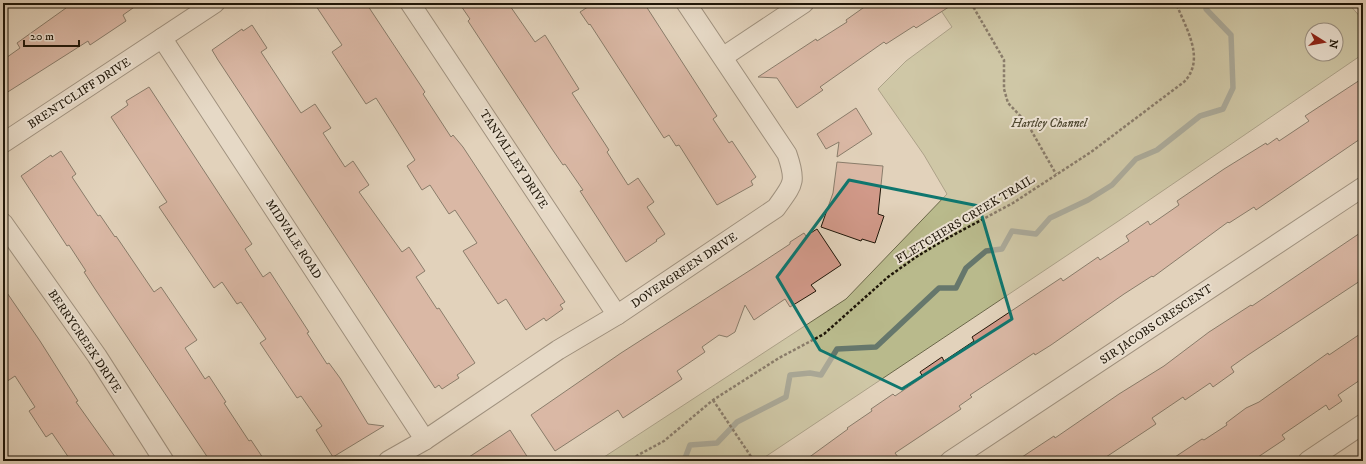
<svg xmlns="http://www.w3.org/2000/svg" width="1366" height="464" font-family="'IM FELL DW Pica',serif">
	<rect width="100%" height="100%" fill="#e2d2bb"/>
	<filter id="stains"><feTurbulence type="fractalNoise" baseFrequency=".005" numOctaves="4"/><feColorMatrix values="0 0 0 0 .2 0 0 0 0 .09 0 0 0 0 .02 0 0 0 .5 -.17"/></filter>
	<radialGradient id="worn" r=".72"><stop offset=".6" stop-color="#630" stop-opacity="0"/><stop offset="1" stop-color="#630" stop-opacity=".3"/></radialGradient>
	<!-- green -->
	<path fill="#b9ba8c" stroke="#6c684a" fill-rule="evenodd" d="M936,3h412l15,17v34l-243,166 -361,241h-161l248,-162 101,-105 -23,-39 -46,-66 28,-28 46,-34zM1312,30h24v24h-24z"/>
	<g fill="none" stroke-linecap="round" stroke-linejoin="round">
		<!-- stream -->
		<path stroke="#66776c" stroke-width="5.5" d="M684,461l6,-16 27,-2 20,-21 49,-25 4,-22 20,-2 11,2 16,-26 39,-2 63,-59h17l10,-20 20,-17 16,-2 10,-18 24,3 14,-16 38,-18 24,-15 24,-26 21,-9 43,-34 23,-7 10,-21 -2,-53 -25,-26 2,-6"/>
	</g>
	<!-- building -->
	<g fill="#d19989" stroke="#1f1608">
		<path d="M62,3h78l-17,12 3,6 -36,24 -2,-4 -85,54v-35l17,-12 -3,-5 49,-35z"/>
		<path d="M314,3h52l59,89 -2,2 28,43 2,-2 10,12 102,155 -5,3 3,4 -17,12 -2,-3 -18,12 -20,-31 -8,5 -35,-53 14,-8 -22,-33 -6,4 -19,-29 -8,5 -15,-24 8,-6 -18,-29 -21,-33 -10,6 -34,-52 10,-7z"/>
		<path d="M459,3h49l27,39 10,-7 34,54 -7,4 37,57 -2,2 21,33 10,-7 16,24 -7,5 18,27 -9,6 1,1 -31,21 -46,-71 3,-1 -18,-26 -2,1 -11,-16 -84,-128 2,-2z"/>
		<path d="M594,3h50l73,113 -4,3 16,24 3,-2 24,36 -5,4 2,4 -36,20 -38,-60 -3,1 -7,-11 -5,3 -74,-114 -1,1 -9,-13z"/>
		<path d="M870,3h85l-39,25 -2,-2 -28,18 -2,-2 -64,45 3,3 -26,18 -20,-30 -19,-1 58,-38 1,2 30,-19 -1,-2z"/>
		<path d="M252,25l15,23 -6,4 40,61 14,-9 16,24 -8,5 22,34 8,-6 16,24 -10,7 43,60 7,-5 16,24 -9,6 21,32 2,-1 36,55 -18,12 2,3 -17,11 -3,-4 -4,3 -217,-328 -6,-10 30,-21 1,2z"/>
		<path d="M1363,78v59l-107,73 -2,-3 -25,16 -1,-1 -75,55 -1,-1 -28,18 -73,51 -16,10 -1,-2 -64,42 2,2 -13,9 2,3 -66,44 6,8h-97l44,-32 -1,-1 25,-17 -1,-2 22,-15 2,2 28,-19 -3,-5 22,-15 2,4 30,-20 -2,-4 89,-59 2,3 35,-24 2,3 29,-19 -3,-5 22,-15 2,4 29,-20 -2,-4 47,-32 42,-26 1,2 10,-7 2,3 30,-20 -4,-5z"/>
		<path d="M149,87l103,157 -7,5 18,28 7,-5 39,60 -2,1 20,31 2,-1 11,15 28,46 16,2 -51,31 -17,-27 6,-4 -21,-30 -4,2 -37,-55 6,-4 -25,-37 -4,2 -15,-22 -8,6 -55,-81 8,-5 -56,-85 17,-12 -2,-4z"/>
		<path d="M856,108l16,26 -35,23 2,-15 -13,7 -9,-15z"/>
		<path d="M61,151l15,23 -4,3 26,39 2,-1 15,22 1,-1 38,56 7,-5 36,53 -12,8 20,31 4,-3 17,26 -2,1 25,38 2,-1 14,21h-55l-115,-172 -11,-17 2,-1 -17,-26 -2,1 -46,-70 30,-21 1,2z"/>
		<path d="M837,162l46,4 -5,48 6,2 -9,27 -13,-4 -1,2 -40,-14 12,-34z"/>
		<path d="M817,229l24,36 -30,20 5,6 -26,16 -5,-8 -31,21 -9,-15 -10,27 -8,5 -8,-2 -17,12 3,5 -28,19 5,8 -59,39 -5,-8 -63,41 -24,-36 90,-62 131,-84 38,-25v-2l14,-9 2,3z"/>
		<path d="M1363,231v48l-115,76 -17,12 3,5 -21,15 -3,-4 -25,17 -2,-3 -31,21 4,6 -56,37h-84l38,-25 1,2 64,-44 45,-28 45,-34 42,-27 1,1z"/>
		<path d="M3,287l37,54 38,60 -2,1 42,59h-47l-19,-28 -6,4 -17,-26 6,-4 -20,-31 -12,8z"/>
		<path d="M1363,332v46l-25,17 4,6 -13,9 -3,-5 -44,30 3,4 -33,22h-83l33,-22 2,1 23,-15 -1,-2 20,-15 13,-6 69,-49 1,2z"/>
		<path d="M510,430l20,31h-67z"/>
	</g>
	<g fill="none" stroke-linecap="round" stroke-linejoin="round">
		<defs>
			<g id="minor">
				<path d="M410,3l207,312"/>
				<path d="M162,38l263,402"/>
				<path d="M723,57l81,-54"/>
				<path d="M3,143l212,-140"/>
				<path d="M3,223l94,133 67,105"/>
				<path d="M388,461l37,-21 133,-90 59,-35 159,-107c17,-24 21,-25 11,-54l-101,-151"/>
				<path d="M950,461l413,-274"/>
				<path d="M1308,461l55,-37"/>
			</g>
		</defs>
		<!-- minor casing -->
		<use href="#minor" stroke="#504535" stroke-width="21"/>
		<!-- path -->
		<g stroke="#1f1608" stroke-width="2.5" stroke-dasharray="3 2" stroke-linecap="butt">
			<path d="M971,3l33,57v29l4,14 19,20 29,51"/>
			<path d="M713,400l41,61"/>
			<path d="M627,461l37,-20 49,-41 66,-42 45,-24 64,-57 28,-20 28,-17 69,-37 78,-51 93,-70c22,-23 2,-53 -8,-79"/>
		</g>
		<!-- minor -->
		<use href="#minor" stroke="#ece2d3" stroke-width="19"/>
	</g>
	<!-- marked area -->
	<path d="M0 0H1366V464H0ZM849,180l130,26 33,113 -110,70 -82,-39 -43,-73z" fill="#e2d2bb" fill-opacity=".55" fill-rule="evenodd"/>
	<path fill="none" stroke="#0f766e" stroke-width="3" stroke-linejoin="round" d="M849,180l130,26 33,113 -110,70 -82,-39 -43,-73z"/>
	<g text-anchor="middle" stroke-width="4" stroke-linejoin="round" paint-order="stroke">
		<!-- street labels -->
		<g font-size="12" fill="#1f1608" stroke="#ece2d3">
			<text transform="translate(79 93) rotate(-33)" y="4">BRENTCLIFF DRIVE</text>
			<text transform="translate(514 159) rotate(57)" y="4">TANVALLEY DRIVE</text>
			<text transform="translate(965 219) rotate(-31)" y="4">FLETCHERS CREEK TRAIL</text>
			<text transform="translate(294 239) rotate(57)" y="4">MIDVALE ROAD</text>
			<text transform="translate(684 270) rotate(-34)" y="4">DOVERGREEN DRIVE</text>
			<text transform="translate(1156 324) rotate(-34)" y="4">SIR JACOBS CRESCENT</text>
			<text transform="translate(85 341) rotate(56)" y="4">BERRYCREEK DRIVE</text>
		</g>
		<!-- park labels -->
		<g font-size="12" font-style="italic" fill="#4d4730" stroke="#ece2d3">
			<text x="1049" y="127">Hartley Channel</text>
		</g>
	</g>
	<!-- margin -->
	<rect width="1366" height="464" fill="none" stroke="#e2d2bb" stroke-width="16"/>
	<rect x="4" y="4" width="1358" height="456" fill="none" stroke="#1f1608" stroke-width="2"/>
	<rect x="8" y="8" width="1350" height="448" fill="none" stroke="#1f1608"/>
	<!-- north arrow -->
	<g transform="translate(1324 42) rotate(101)"><circle r="19" fill="#ece2d3" stroke="#9a9082"/>
	<path d="M0-3L7 15L0 10L-7 15Z" fill="#8f2418"/>
	<text y="-6" font-size="11" font-weight="bold" text-anchor="middle" fill="#1f1608">N</text>
	</g>
	<!-- scale -->
	<path d="M24 40v6h55v-6" fill="none" stroke="#1f1608" stroke-width="2"/>
	<text x="30" y="40" font-size="12" fill="#1f1608" stroke="#ece2d3" stroke-width="3" paint-order="stroke">20 m</text>
	<rect width="100%" height="100%" filter="url(#stains)"/>
	<rect width="100%" height="100%" fill="url(#worn)"/>
</svg>
